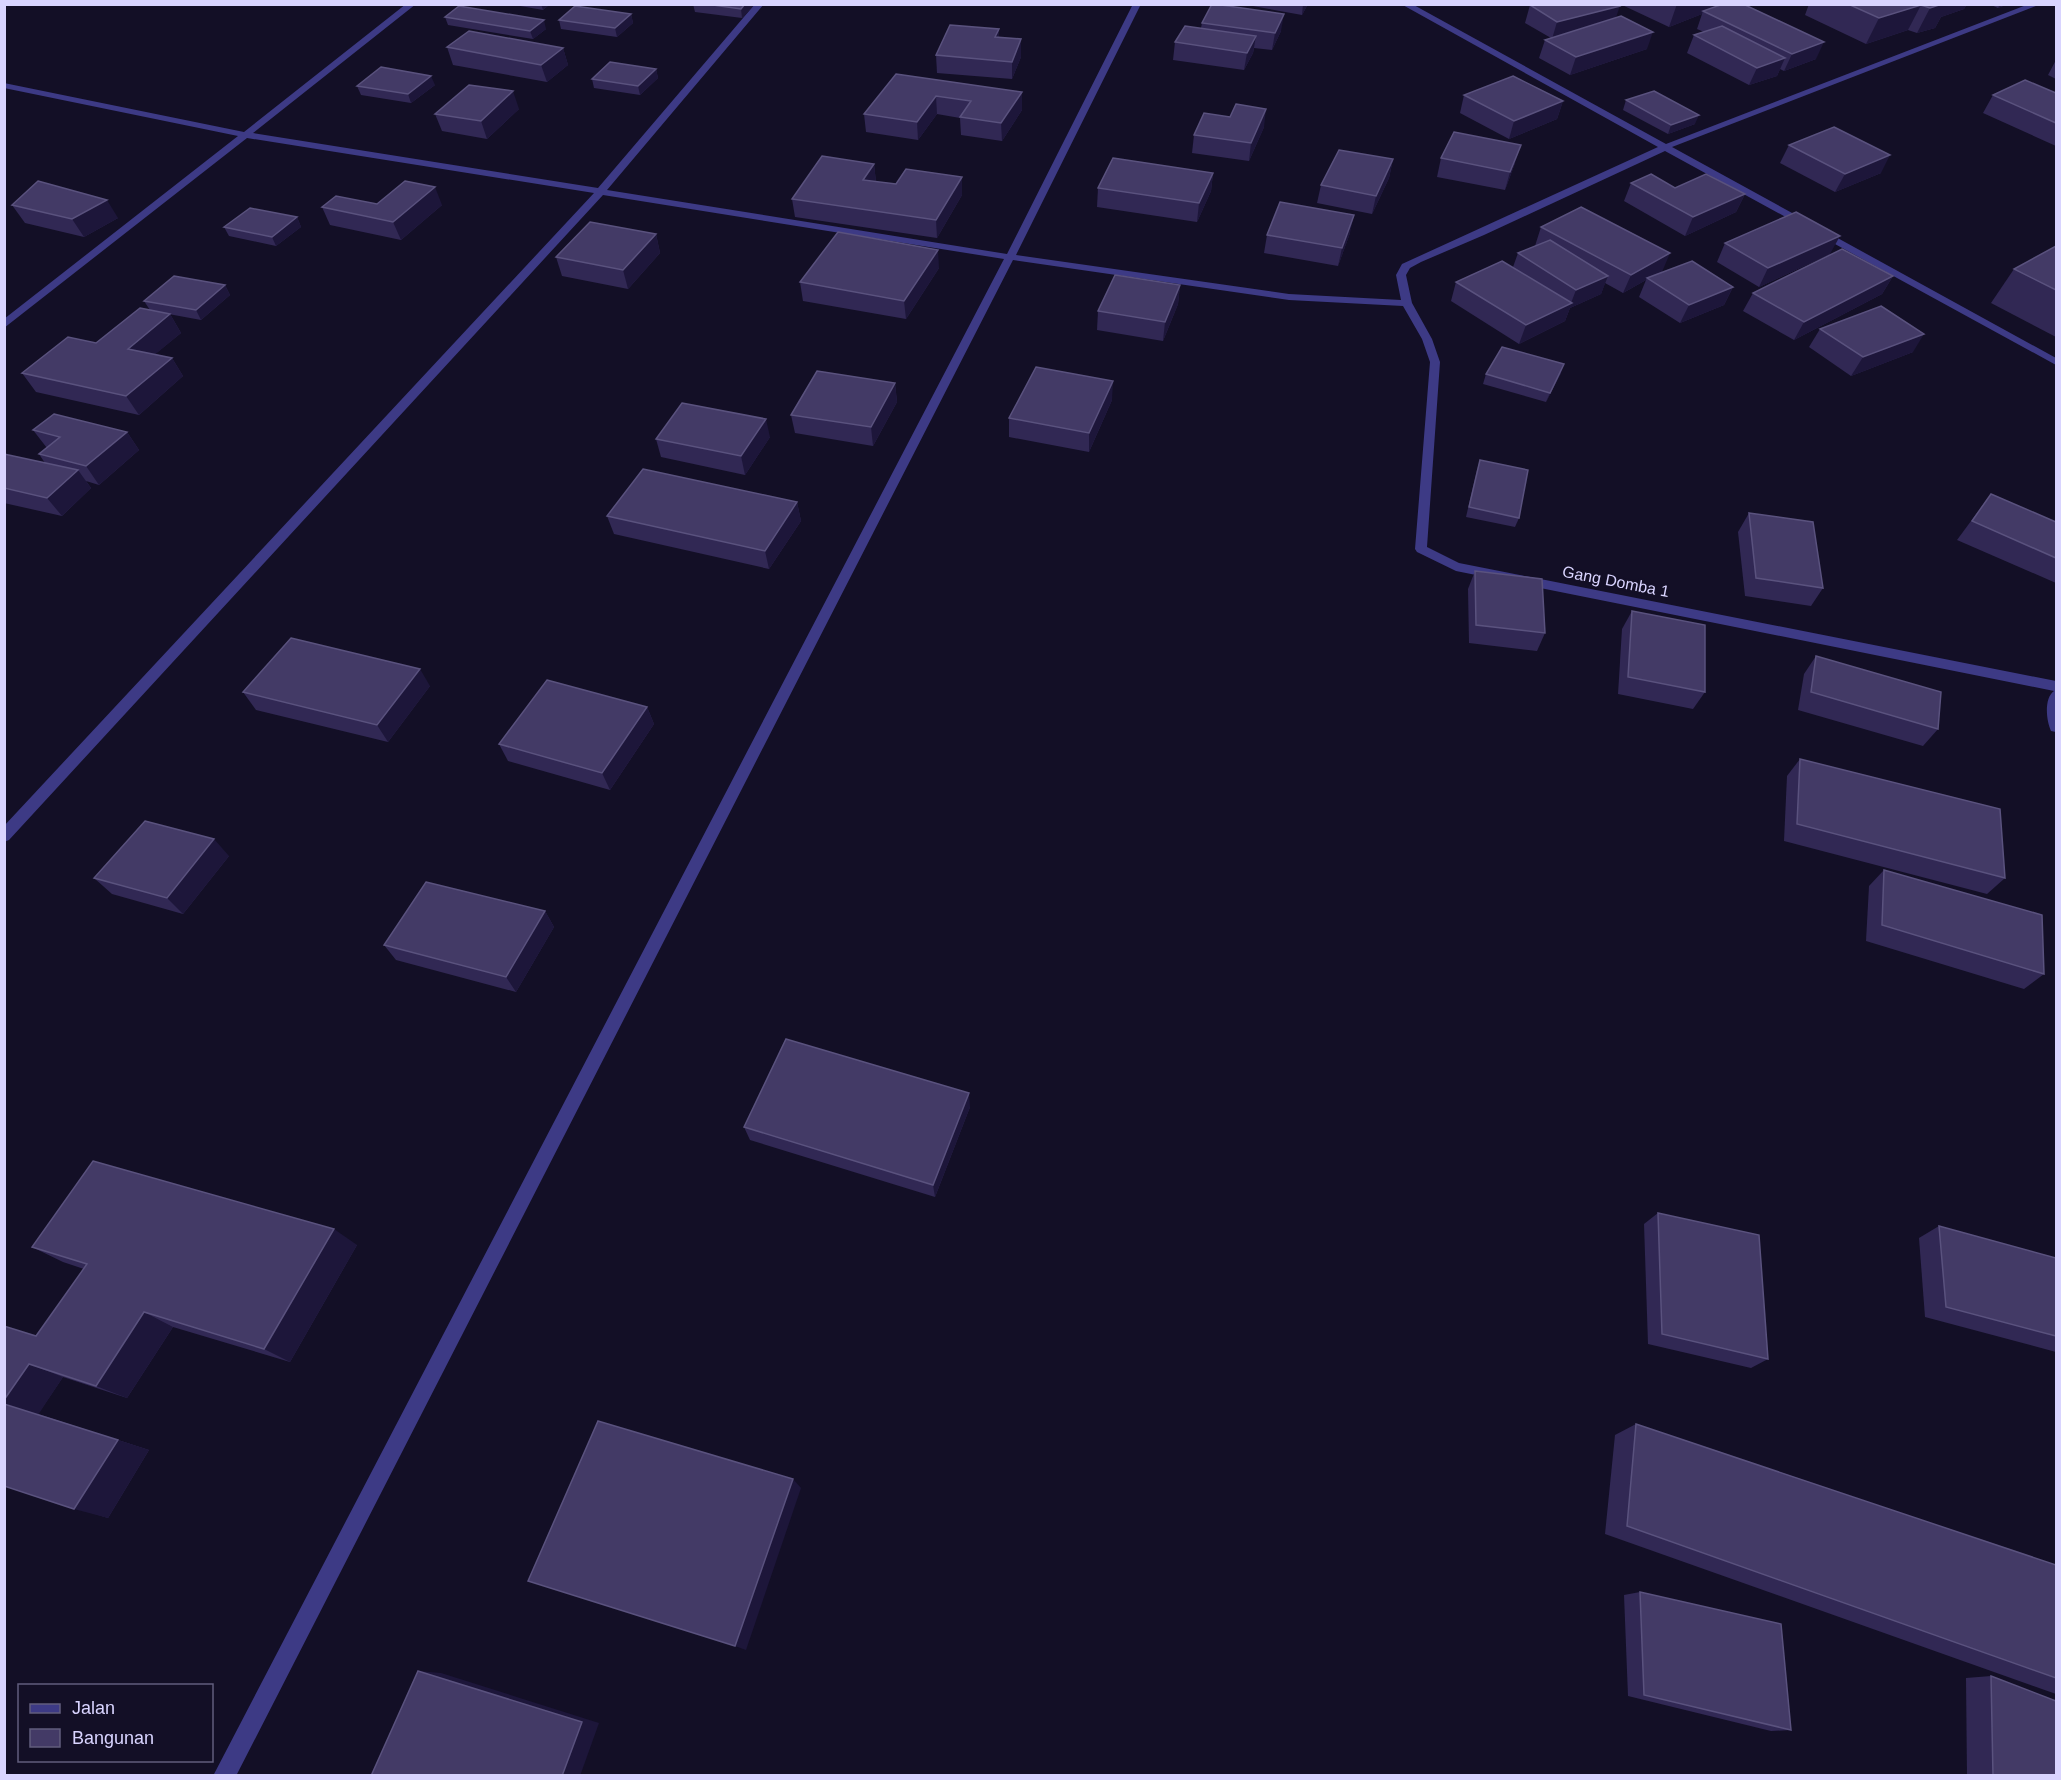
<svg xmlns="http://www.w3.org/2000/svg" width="2061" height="1780" font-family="Arial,sans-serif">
	<rect width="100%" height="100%" fill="#130f26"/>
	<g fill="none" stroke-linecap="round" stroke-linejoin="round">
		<!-- minor -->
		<path fill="#3d3a85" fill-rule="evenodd" d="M406,4h10l-163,129 345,55 157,-184h9l-157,186 400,64 126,-250h8l-125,251 273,39 112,6 -5,-25 6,-11 256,-117 -257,-143h11l254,140 363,-140h12l-369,143 384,211v7l-391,-214 -181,84 -63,27 -11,6 -4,7 6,28 20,36 8,23 -13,185 32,16 597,118v51l-5,-1c-5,-11 -7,-33 3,-40l-598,-120 -39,-19 -2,-3 15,-187 -8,-23 -19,-33 -114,-6 -276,-40 -777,1516h-23l791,-1517 -401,-64 -594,645 -5,2v-16l590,-633 -347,-55 -243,190v-9l234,-183 -234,-48v-5l240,49z"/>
	</g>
	<!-- wall -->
	<g fill="#312854">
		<path d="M509,4h41l-7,6z"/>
		<path d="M693,4h62l-13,14 -47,-6z"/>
		<path d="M1242,4h66l-6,11z"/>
		<path d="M1620,4h123l73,55 -32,12 -4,-2 -3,7 -28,9 -62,-32 7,-18 10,-3 -7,-3 5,-15 -33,13z"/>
		<path d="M1809,4h158l-3,5 -23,8 -6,11 -18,5 -9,-3 -42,14 -61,-29z"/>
		<path d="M1989,4h19l-10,4z"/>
		<path d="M1530,5l86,13 31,31 -77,26 -31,-17 6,-18 6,-2 -26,-15z"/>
		<path d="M631,14l2,9 -16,14 -56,-8 -2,-9z"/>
		<path d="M445,17l101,12 -13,10 -85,-14z"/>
		<path d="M1202,23l79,8 -9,19 -18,-2 -1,5 -9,17 -71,-10 2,-18 26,-14z"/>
		<path d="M999,38l22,19 -9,22 -75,-6 -1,-18z"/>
		<path d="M447,47l116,1 5,17 -21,17 -94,-17z"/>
		<path d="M2056,60v19l-8,-4z"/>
		<path d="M656,69l2,9 -18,17 -46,-7 -2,-9z"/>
		<path d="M896,74l126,18v18l-20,31 -41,-6 -1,-17 -23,-4 -19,26 -52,-8 -2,-18z"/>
		<path d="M435,85l-24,18 -50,-8 -4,-9z"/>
		<path d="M2056,93v53l-73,-33 10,-18z"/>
		<path d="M1464,95l99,6 -6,18 -48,20 -49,-26z"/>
		<path d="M1626,100l69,24 -27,10 -45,-24z"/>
		<path d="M519,109l-32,30 -45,-8 -7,-17z"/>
		<path d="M1264,127l-15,34 -57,-8 2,-18z"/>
		<path d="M1789,145l92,28 -46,19 -55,-29z"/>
		<path d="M1441,158l74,5 -10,27 -68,-13z"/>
		<path d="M1393,159l-4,19 -17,36 -55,-11 4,-18z"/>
		<path d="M874,164l2,18 86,13 -25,43 -142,-21 -3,-18z"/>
		<path d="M1213,173l-2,18 -14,31 -100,-15 1,-19z"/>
		<path d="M1631,183l44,5 70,6 -9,18 -51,24 -61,-35z"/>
		<path d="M377,204l65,1 -41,35 -71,-15 -8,-18z"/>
		<path d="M12,205l106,13 -34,19 -59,-14z"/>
		<path d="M297,217l4,10 -25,19 -47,-10 -5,-9z"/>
		<path d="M1541,227l121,45 -5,3 76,12 -9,18 -44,18 -41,-26 7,-17 -23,13 -18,-10 -4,11 -31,14 -5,13 -46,23 -68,-43 5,-19 57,-15 5,-14 17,-7z"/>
		<path d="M1350,233l-12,33 -74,-13 3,-18z"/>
		<path d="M656,234l4,19 -32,36 -66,-13 -6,-19z"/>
		<path d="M1725,243l105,11 -71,33 -42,-25z"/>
		<path d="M2056,246v91l-65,-34 23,-34z"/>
		<path d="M939,268l-33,51 -103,-18 -3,-19z"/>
		<path d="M1893,276l-11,18 -88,46 -51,-29 10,-18z"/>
		<path d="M225,285l5,10 -29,25 -38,-7 7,1 11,19 -26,21 17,4 11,18 -44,39 -103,-23 -14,-19 74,-30 54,-33 -6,-9z"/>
		<path d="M1180,285l-2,19 -15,37 -66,-11 1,-19z"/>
		<path d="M1820,329l93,23 -62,24 -42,-29z"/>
		<path d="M1561,373l-15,29 -63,-18 3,-10z"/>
		<path d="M895,383l2,19 -24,44 -78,-13 -4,-18z"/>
		<path d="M1112,400l-23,52 -80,-15v-19z"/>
		<path d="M33,430l94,2 12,18 -40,35 -13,-4 5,7 -29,28 -58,-13v-49l41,9 -6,-9 8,-6z"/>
		<path d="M770,437l-25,38 -84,-18 -5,-18z"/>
		<path d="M1480,460l39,58 -4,9 -49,-10 11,-47z"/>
		<path d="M1991,494l65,28v61l-99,-43z"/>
		<path d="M797,502l4,19 -32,48 -155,-35 -7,-18z"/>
		<path d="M1749,513l74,75 -12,18 -66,-10 -7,-64z"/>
		<path d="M1475,571l70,62 -8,18 -68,-8 -1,-54z"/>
		<path d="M1632,611l73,81 -12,17 -75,-15 4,-65z"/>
		<path d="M1816,656l122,73 -15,17 -125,-36 6,-36z"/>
		<path d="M430,686l-42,56 -132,-32 -13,-18z"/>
		<path d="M647,707l7,17 -44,66 -102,-29 -9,-17z"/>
		<path d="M1800,759l205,119 -18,16 -203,-53 3,-65z"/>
		<path d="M229,856l-46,58 -71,-20 -18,-16z"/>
		<path d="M1884,870l160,104 -20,15 -158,-48 3,-55z"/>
		<path d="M545,911l9,16 -38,65 -120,-32 -12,-15z"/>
		<path d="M970,1107l-35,90 -185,-57 -6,-13z"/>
		<path d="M1658,1213l110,146 -17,9 -103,-24 -4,-120z"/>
		<path d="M1939,1226l117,32v94l-131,-35 -6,-79z"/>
		<path d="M357,1245l-67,117 -117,-35 -46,71 -64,-21 -25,37 111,36 -41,68 -104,-32 32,-150 48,-67 -21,-7 -31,-15z"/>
		<path d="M1636,1424l420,141v129l-451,-160 10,-99z"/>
		<path d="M1640,1592l151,138 -20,1 -143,-35 -4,-101z"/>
		<path d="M1991,1676l65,100h-89l-1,-98z"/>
	</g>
	<!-- shaded-wall -->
	<g fill="#1d163a">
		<path d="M541,4h9l-7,6z"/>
		<path d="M745,4h10l-13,14 -1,-9z"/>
		<path d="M1303,4h5l-6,11z"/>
		<path d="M1677,4h51l-25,7 -1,3 -33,13z"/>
		<path d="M1933,4h34l-3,5 -23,8 -6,11 -18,5 13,-25z"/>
		<path d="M2000,4h8l-10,4z"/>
		<path d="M1921,5l-13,25 -42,14 13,-26z"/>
		<path d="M1620,6l-6,17 -62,16 5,-17z"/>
		<path d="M631,14l2,9 -16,14 -2,-9z"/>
		<path d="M1284,14l-3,17 -9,19 3,-17z"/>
		<path d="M544,20l2,9 -13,10 -3,-8z"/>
		<path d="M999,29v18l-4,-10z"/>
		<path d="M1653,32l-6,17 -77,26 6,-18z"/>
		<path d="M1256,36l-3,17 -9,17 3,-17z"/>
		<path d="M1021,39v18l-9,22v-17z"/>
		<path d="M1824,42l-8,17 -32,12 8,-17z"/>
		<path d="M563,48l5,17 -21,17 -6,-17z"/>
		<path d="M1785,58l-8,18 -28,9 8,-17z"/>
		<path d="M656,69l2,9 -18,17 -2,-9z"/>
		<path d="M431,76l4,9 -24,18 -3,-9z"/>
		<path d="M513,91l6,18 -32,30 -6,-18z"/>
		<path d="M1022,92v18l-20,31 -1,-18z"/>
		<path d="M936,96l1,18 -19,26 -1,-18z"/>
		<path d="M1563,101l-6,18 -48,20 5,-18z"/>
		<path d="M1266,109l-2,18 -15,34 2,-18z"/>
		<path d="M1699,115l-4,9 -27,10 3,-9z"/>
		<path d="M1521,145l-6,18 -10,27 5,-18z"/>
		<path d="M1890,155l-9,18 -46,19 10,-18z"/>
		<path d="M1393,159l-4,19 -17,36 4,-18z"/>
		<path d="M874,164l2,18 -13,-2z"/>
		<path d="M1213,173l-2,18 -14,31 2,-19z"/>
		<path d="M962,177v18l-25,43 -1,-18z"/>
		<path d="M435,187l7,18 -41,35 -8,-18z"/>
		<path d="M1745,194l-9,18 -51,24 8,-19z"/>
		<path d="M107,200l11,18 -34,19 -12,-18z"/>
		<path d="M1354,215l-4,18 -12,33 4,-18z"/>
		<path d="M297,217l4,10 -25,19 -4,-9z"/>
		<path d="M656,234l4,19 -32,36 -5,-19z"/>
		<path d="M1840,236l-10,18 -71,33 9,-19z"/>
		<path d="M938,250l1,18 -33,51 -2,-18z"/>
		<path d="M1670,253l-8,19 -14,7 -1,-1 -1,2 -23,13 8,-18z"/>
		<path d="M1608,276l-7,18 -31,14 -5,13 -46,23 7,-19 45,-22 5,-13z"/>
		<path d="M1893,276l-11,18 -88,46 10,-18z"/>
		<path d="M225,285l5,10 -29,25 -5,-10z"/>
		<path d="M1180,285l-2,19 -15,37 2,-19z"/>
		<path d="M1733,287l-9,18 -44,18 9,-18z"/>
		<path d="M170,314l11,19 -41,34 -12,-18z"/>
		<path d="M1924,334l-11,18 -62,24 12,-19z"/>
		<path d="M172,358l11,18 -44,39 -13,-19z"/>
		<path d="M1564,364l-3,9 -15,29 4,-9z"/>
		<path d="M1113,381l-1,19 -23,52v-19z"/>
		<path d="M895,383l2,19 -24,44 -2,-19z"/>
		<path d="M766,419l4,18 -25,38 -4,-19z"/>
		<path d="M127,432l12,18 -40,35 -13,-19z"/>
		<path d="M78,470l13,18 -29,28 -15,-18z"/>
		<path d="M797,502l4,19 -32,48 -4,-18z"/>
		<path d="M420,669l10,17 -42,56 -11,-17z"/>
		<path d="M647,707l7,17 -44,66 -8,-17z"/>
		<path d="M214,839l15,17 -46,58 -16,-16z"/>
		<path d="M545,911l9,16 -38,65 -10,-15z"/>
		<path d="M969,1093l1,14 -35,90 -2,-12z"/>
		<path d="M334,1229l23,16 -67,117 -26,-13z"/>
		<path d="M144,1312l29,15 -46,71 -31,-12z"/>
		<path d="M29,1364l34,13 -25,38 -34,-11v-4z"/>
		<path d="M118,1440l31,10 -41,68 -34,-9z"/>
		<path d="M793,1479l8,9 -55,162 -11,-4z"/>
		<path d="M418,1671l23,2 158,50 -19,53h-18z"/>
	</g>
	<!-- building -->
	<g fill="#433a66" stroke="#5a527e" stroke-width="1.5">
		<path d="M706,4h39l-4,5z"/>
		<path d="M1212,4h2l70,10 -9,19 -73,-10z"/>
		<path d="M1533,4h85l2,2 -63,16 -27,-17z"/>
		<path d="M1723,4h20l81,38 -32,12 -89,-43z"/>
		<path d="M1848,4h94l-12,4 -9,-3 -42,13z"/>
		<path d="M459,6l85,14 -14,11 -85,-14z"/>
		<path d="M575,6l56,8 -16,14 -56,-8z"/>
		<path d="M1621,16l32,16 -77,25 -31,-17z"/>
		<path d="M950,25l49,4 -4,8 26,2 -9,23 -76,-7z"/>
		<path d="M1185,26l71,10 -9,17 -72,-11z"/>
		<path d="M1722,26l63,32 -28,10 -63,-33z"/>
		<path d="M469,31l94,17 -22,17 -94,-18z"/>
		<path d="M610,62l46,7 -18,17 -46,-7z"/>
		<path d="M381,67l50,9 -23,18 -51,-8z"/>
		<path d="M896,74l126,18 -21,31 -41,-6 11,-16 -35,-5 -19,26 -53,-8z"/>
		<path d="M1513,76l50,25 -49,20 -50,-26z"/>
		<path d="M2025,80l31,13v30l-63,-28z"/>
		<path d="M469,85l44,6 -32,30 -46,-7z"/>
		<path d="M1654,91l45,24 -28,10 -45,-25z"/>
		<path d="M1236,104l30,5 -15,34 -57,-8 10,-22 26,4z"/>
		<path d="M1834,127l56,28 -45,19 -56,-29z"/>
		<path d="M1454,132l67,13 -11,27 -69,-14z"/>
		<path d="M1339,150l54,9 -17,37 -55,-11z"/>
		<path d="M822,156l52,8 -11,16 33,4 10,-15 56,8 -26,43 -144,-21z"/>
		<path d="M1113,158l100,15 -14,30 -101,-15z"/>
		<path d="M1651,174l24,14 31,-14 39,20 -52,23 -62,-34z"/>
		<path d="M38,181l69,19 -35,19 -60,-14z"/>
		<path d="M405,181l30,6 -42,35 -71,-15 14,-11 41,8z"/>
		<path d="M1280,202l74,13 -12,33 -75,-13z"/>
		<path d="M1581,207l89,46 -39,22 -90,-48z"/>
		<path d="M250,208l47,9 -25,20 -48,-10z"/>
		<path d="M1796,212l44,24 -72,32 -43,-25z"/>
		<path d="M590,222l66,12 -33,36 -67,-13z"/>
		<path d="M838,232l100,18 -34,51 -104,-19z"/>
		<path d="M1550,240l58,36 -32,14 -58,-37z"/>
		<path d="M2056,246v44l-42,-21z"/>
		<path d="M1842,249l51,27 -89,46 -51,-29z"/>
		<path d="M1502,261l70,42 -46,22 -70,-43z"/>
		<path d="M1692,261l41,26 -44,18 -42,-27z"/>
		<path d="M1115,275l65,10 -15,37 -67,-11z"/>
		<path d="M174,276l51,9 -29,25 -52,-9z"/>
		<path d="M1881,306l43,28 -61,23 -43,-28z"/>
		<path d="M140,308l30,6 -42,35 44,9 -46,38 -104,-23 46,-36 28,6z"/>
		<path d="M1502,347l62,17 -14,29 -64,-19z"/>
		<path d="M1036,367l77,14 -24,52 -80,-15z"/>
		<path d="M817,371l78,12 -24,44 -80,-12z"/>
		<path d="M682,403l84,16 -25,37 -85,-17z"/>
		<path d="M54,414l73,18 -41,34 -47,-12 21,-17 -27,-7z"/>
		<path d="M4,454l74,16 -31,28 -43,-10z"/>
		<path d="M1480,460l48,10 -9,48 -50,-11z"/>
		<path d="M643,469l154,33 -32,49 -158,-35z"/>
		<path d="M1991,494l65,28v36l-84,-37z"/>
		<path d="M1749,513l64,9 10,66 -67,-10z"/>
		<path d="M1475,571l67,8 3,54 -69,-8z"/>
		<path d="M1632,611l73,14v67l-77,-15z"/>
		<path d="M291,638l129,31 -43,56 -134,-33z"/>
		<path d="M1816,656l125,36 -3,37 -127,-37z"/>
		<path d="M547,680l100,27 -45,66 -103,-29z"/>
		<path d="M1800,759l200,50 5,69 -208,-54z"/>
		<path d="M145,821l69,18 -47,59 -73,-20z"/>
		<path d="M1884,870l158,45 2,59 -162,-49z"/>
		<path d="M426,882l119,29 -39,66 -122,-32z"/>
		<path d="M786,1039l183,54 -36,92 -189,-58z"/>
		<path d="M93,1161l241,68 -70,120 -120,-37 -48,74 -67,-22 -25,36v-74l32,10 51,-72 -55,-17z"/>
		<path d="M1658,1213l101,22 9,124 -106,-25z"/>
		<path d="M1939,1226l117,32v78l-110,-29z"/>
		<path d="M4,1404l114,36 -44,69 -70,-23z"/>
		<path d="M598,1421l195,58 -58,167 -207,-65z"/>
		<path d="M1636,1424l420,141v113l-429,-152z"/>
		<path d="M1640,1592l141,32 10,106 -147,-35z"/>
		<path d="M418,1671l164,51 -20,54h-191z"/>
		<path d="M1991,1676l65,25v75h-63z"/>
	</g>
	<g text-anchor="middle" stroke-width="4.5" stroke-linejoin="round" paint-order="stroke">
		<!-- street labels -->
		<g font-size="16" fill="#d9d4ff" stroke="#130f26">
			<text transform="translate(1616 581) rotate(11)" y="6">Gang Domba 1</text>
		</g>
	</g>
	<!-- border -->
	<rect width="2061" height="1780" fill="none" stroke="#d9d4ff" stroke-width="12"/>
	<!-- legend -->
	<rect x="18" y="1684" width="195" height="78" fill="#130f26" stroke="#625e7d" stroke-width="1.5"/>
	<rect x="30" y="1704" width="30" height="9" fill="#3d3a85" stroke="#625e7d" stroke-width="1.5"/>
	<text x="72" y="1714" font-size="18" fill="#d9d4ff">Jalan</text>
	<rect x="30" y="1729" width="30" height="18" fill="#433a66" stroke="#625e7d" stroke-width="1.5"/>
	<text x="72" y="1744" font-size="18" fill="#d9d4ff">Bangunan</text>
</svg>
